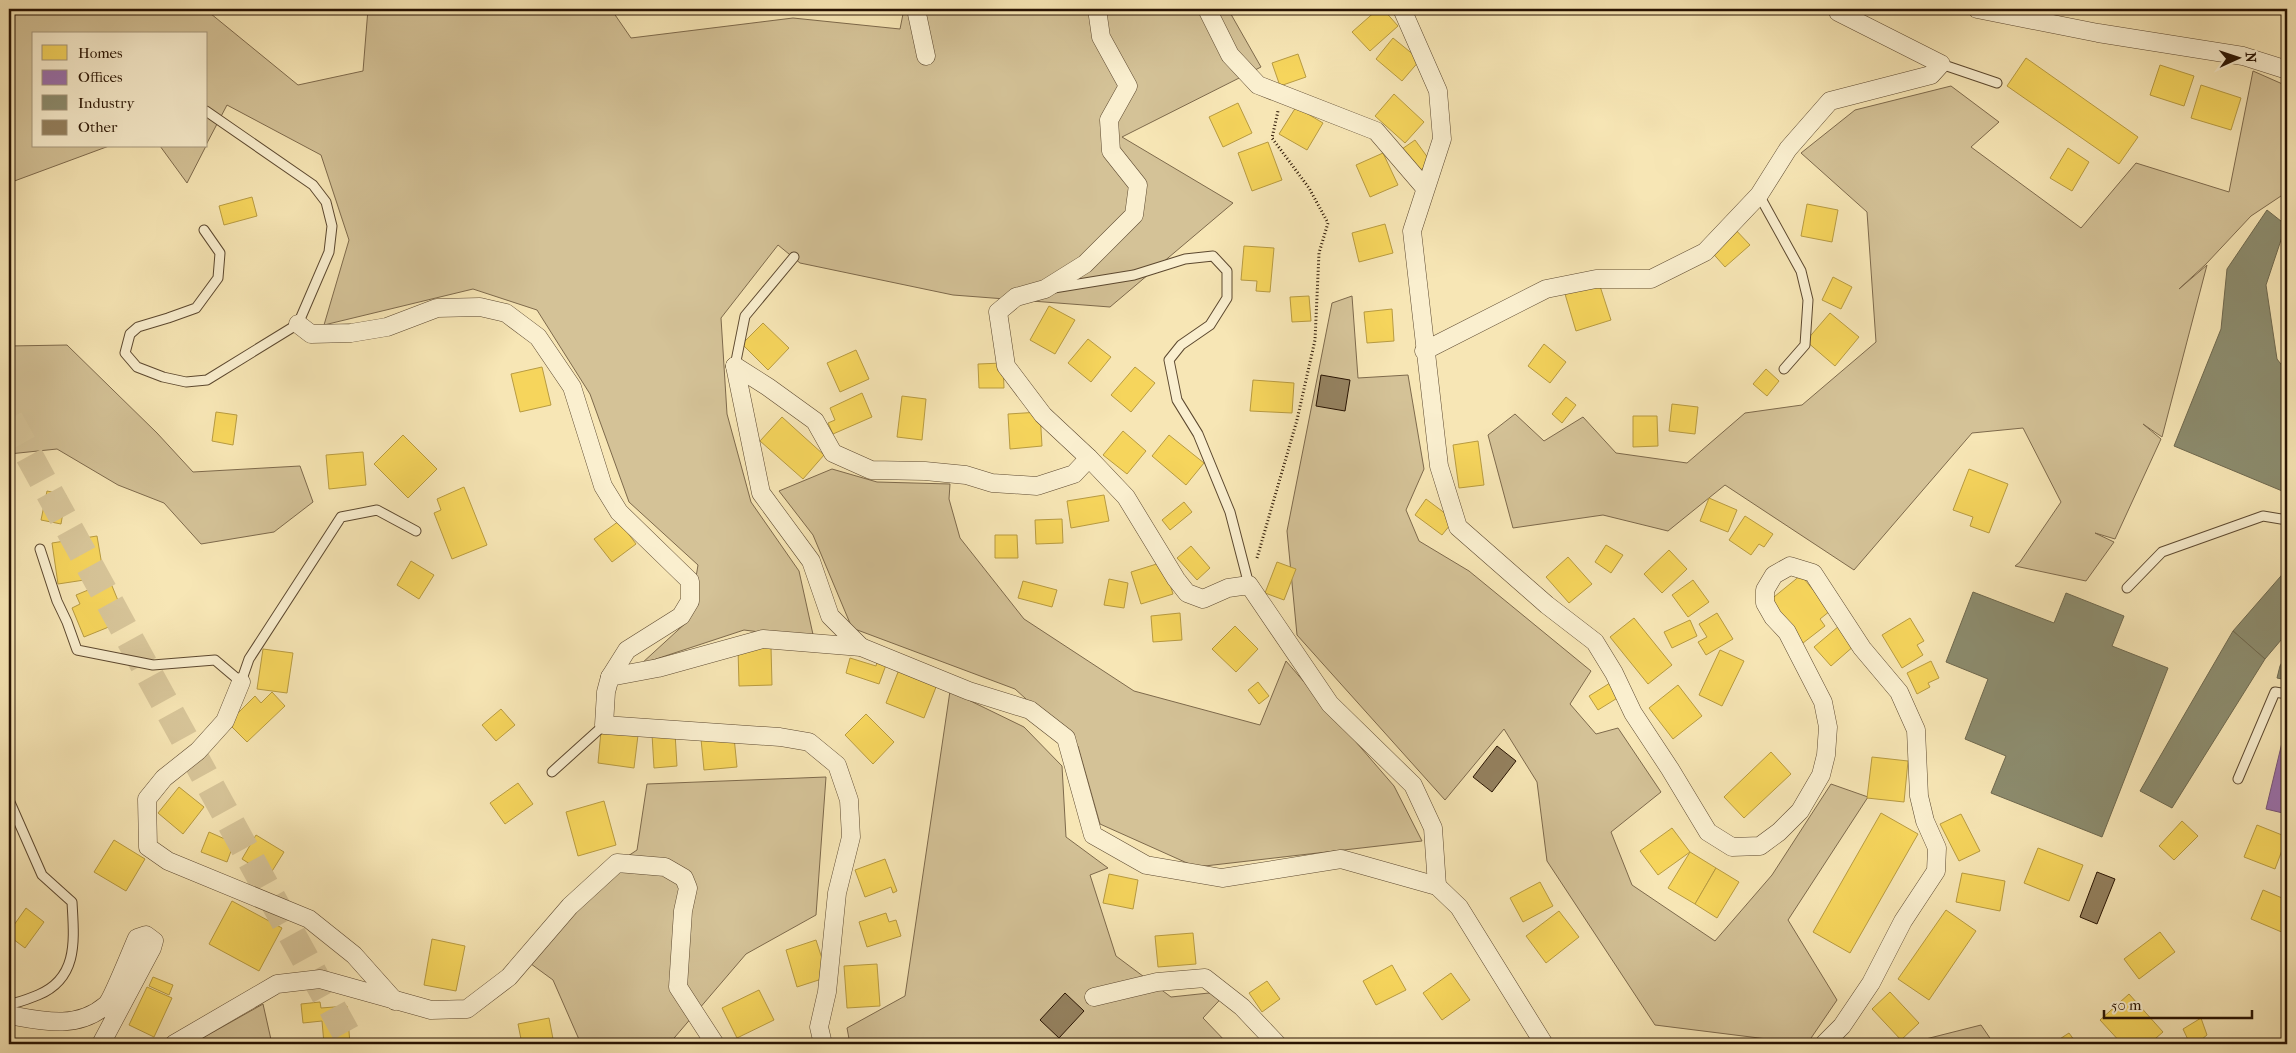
<svg xmlns="http://www.w3.org/2000/svg" width="2296" height="1053" font-family="'IM FELL French Canon',serif">
	<rect width="100%" height="100%" fill="#f7e6b5"/>
	<filter id="stains"><feTurbulence type="fractalNoise" baseFrequency=".004" numOctaves="4"/><feColorMatrix values="0 0 0 0 .2 0 0 0 0 .09 0 0 0 0 .02 0 0 0 .5 -.17"/></filter>
	<radialGradient id="worn" r=".72"><stop offset=".6" stop-color="#630" stop-opacity="0"/><stop offset="1" stop-color="#630" stop-opacity=".3"/></radialGradient>
	<!-- green -->
	<g fill="#d4c297" stroke="#7e6a4c">
		<path d="M9,9h196l93,76 65,-14 5,-62h243l20,29 162,-20 107,11 4,-20h324l33,58 -139,70 111,66 -123,104 -157,-12 -153,-32 -22,-18 -57,73 6,96 24,88 48,69 15,68 -70,-9 -103,34 48,-44 9,-55 -69,-63 -39,-108 -53,-84 -64,-21 -149,36 25,-85 -28,-85 -94,-50 -21,40v-111h-172v112h75l-100,37z"/>
		<path d="M2253,71l34,15v106l-36,24 -45,48 -27,25 28,-24 -45,172 -19,-13 18,15 -46,100 -20,-6 19,9 -28,39 -71,-15 5,-4 41,-60 -38,-74 -51,5 -118,137 -129,-85 -57,46 -65,-16 -90,13 -25,-93 27,-21 29,27 39,-24 33,36 71,10 58,-50 57,-8 74,-63 -9,-130 -66,-59 54,-43 96,-24 48,36 -28,25 110,81 55,-65 93,29z"/>
		<path d="M160,146h46l-19,37z"/>
		<path d="M1352,296l6,82 50,-3 16,94 -18,41 13,31 50,30 122,100 -21,33 26,30 22,-6 43,64 -50,40 21,53 83,56 57,-66 59,-91 37,13 -80,123 49,80 -30,44 -152,-19 -108,-164 -10,-79 -33,-53 -59,71 -148,-165 -10,-104 45,-228z"/>
		<path d="M67,345l90,88 36,39 107,-6 13,36 -39,30 -73,12 -37,-41 -46,-18 -61,-36 -48,5v-108z"/>
		<path d="M832,469l45,13 73,2 -1,15 11,39 64,81 110,72 126,34 26,-64 108,125 28,55 -226,26 -96,-43 -22,-78 -63,-57 -163,-61 -39,-93 -34,-44z"/>
		<path d="M950,691l74,36 38,39 4,71 42,31 -18,7 26,81 55,41 57,-6 -25,27 25,26h-378l-3,-16 58,-32z"/>
		<path d="M826,777l-10,138 -70,39 -77,90h-88l-28,-64 -26,-19 47,-69 63,-42 10,-66z"/>
		<path d="M263,1004l9,40h-80z"/>
		<path d="M1981,1025l13,19h-88z"/>
	</g>
	<!-- homes -->
	<g fill="#f6d55c" stroke="#b89b41">
		<path d="M1378,9h5l15,17 -28,25 -18,-19z"/>
		<path d="M1393,38l27,22 -18,21 -26,-22z"/>
		<path d="M1298,54l8,23 -26,9 -8,-23z"/>
		<path d="M2026,58l112,79 -19,27 -112,-78z"/>
		<path d="M2160,65l34,11 -10,30 -34,-11z"/>
		<path d="M2201,85l40,13 -10,32 -40,-12z"/>
		<path d="M1394,94l30,28 -19,21 -30,-27z"/>
		<path d="M1238,103l14,30 -29,14 -14,-30z"/>
		<path d="M1296,107l27,16 -16,27 -28,-16z"/>
		<path d="M1415,140l16,22 -13,10 -16,-23z"/>
		<path d="M1268,142l14,38 -30,11 -14,-38z"/>
		<path d="M2068,148l21,14 -17,29 -22,-13z"/>
		<path d="M1383,153l15,32 -28,12 -14,-32z"/>
		<path d="M252,197l5,19 -33,9 -5,-19z"/>
		<path d="M1807,204l31,6 -6,32 -31,-6z"/>
		<path d="M1385,224l8,29 -34,9 -7,-29z"/>
		<path d="M1733,227l17,18 -25,22 -16,-18z"/>
		<path d="M1244,246l30,2 -4,44 -14,-1 1,-10 -16,-1z"/>
		<path d="M1833,277l19,10 -11,22 -19,-9z"/>
		<path d="M1599,283l12,37 -35,11 -11,-37z"/>
		<path d="M1309,296l2,25 -19,1 -2,-25z"/>
		<path d="M1049,306l26,14 -20,34 -25,-14z"/>
		<path d="M1392,309l2,32 -27,2 -3,-31z"/>
		<path d="M1830,313l29,24 -24,29 -29,-25z"/>
		<path d="M763,323l26,25 -21,22 -26,-26z"/>
		<path d="M1088,339l23,18 -20,25 -23,-19z"/>
		<path d="M1544,344l22,18 -16,21 -22,-17z"/>
		<path d="M856,350l13,29 -29,13 -13,-29z"/>
		<path d="M1003,363l1,25h-25l-1,-24z"/>
		<path d="M542,367l9,38 -31,7 -9,-38z"/>
		<path d="M1135,367l20,16 -24,29 -20,-17z"/>
		<path d="M1766,369l13,12 -12,15 -14,-12z"/>
		<path d="M1253,380l41,3 -2,30 -42,-2z"/>
		<path d="M862,393l10,24 -39,17 -5,-11 7,-3 -5,-12z"/>
		<path d="M902,396l24,3 -4,41 -25,-3z"/>
		<path d="M1566,397l10,8 -14,18 -10,-9z"/>
		<path d="M1672,404l26,3 -3,27 -26,-3z"/>
		<path d="M216,412l21,3 -4,30 -21,-4z"/>
		<path d="M1040,412l2,34 -32,3 -2,-35z"/>
		<path d="M1633,416h24l1,30 -25,1z"/>
		<path d="M782,417l42,38 -21,24 -43,-38z"/>
		<path d="M1123,431l23,20 -19,23 -24,-19z"/>
		<path d="M403,435l34,34 -29,29 -34,-34z"/>
		<path d="M1169,435l35,28 -18,22 -34,-29z"/>
		<path d="M1478,441l6,44 -25,3 -6,-43z"/>
		<path d="M363,452l3,33 -37,4 -3,-34z"/>
		<path d="M1969,469l39,15 -19,49 -19,-7 3,-9 -20,-7z"/>
		<path d="M464,487l23,58 -35,14 -18,-46 7,-3 -4,-11z"/>
		<path d="M47,491l19,4 -5,29 -20,-4z"/>
		<path d="M1104,495l5,26 -38,7 -4,-27z"/>
		<path d="M1709,498l28,12 -9,22 -28,-11z"/>
		<path d="M1426,499l28,21 -12,15 -27,-20z"/>
		<path d="M1184,502l8,10 -22,18 -8,-10z"/>
		<path d="M1745,516l28,18 -9,13 -5,-3 -8,11 -22,-15z"/>
		<path d="M1062,519l1,24 -27,1 -1,-24z"/>
		<path d="M619,521l17,23 -24,18 -18,-23z"/>
		<path d="M995,535h22l1,23h-23z"/>
		<path d="M97,536l7,41 -46,7 -6,-41z"/>
		<path d="M1606,545l17,10 -12,18 -16,-11z"/>
		<path d="M1191,546l19,22 -13,12 -20,-22z"/>
		<path d="M1669,550l18,19 -25,24 -18,-19z"/>
		<path d="M1568,557l24,27 -23,19 -23,-26z"/>
		<path d="M411,561l23,14 -15,24 -22,-14z"/>
		<path d="M1163,562l10,32 -32,10 -10,-32z"/>
		<path d="M1277,562l19,7 -12,31 -19,-7z"/>
		<path d="M1801,575l29,36 -10,8 5,7 -22,17 -34,-42z"/>
		<path d="M1109,579l19,4 -4,25 -20,-3z"/>
		<path d="M1693,580l16,22 -21,15 -16,-22z"/>
		<path d="M110,581l16,39 -42,17 -12,-29 8,-4 -4,-9z"/>
		<path d="M1023,581l34,9 -5,17 -34,-9z"/>
		<path d="M1180,613l2,27 -29,2 -2,-26z"/>
		<path d="M1717,613l16,26 -27,16 -8,-13 9,-5 -8,-13z"/>
		<path d="M1634,618l38,47 -24,19 -38,-47z"/>
		<path d="M1910,618l14,23 -7,4 6,10 -21,13 -20,-33z"/>
		<path d="M1690,620l7,16 -25,12 -8,-16z"/>
		<path d="M1235,626l23,23 -22,23 -24,-23z"/>
		<path d="M1839,626l16,19 -24,21 -17,-19z"/>
		<path d="M771,647l1,38 -33,1 -1,-38z"/>
		<path d="M263,649l30,4 -6,40 -30,-4z"/>
		<path d="M1720,650l24,11 -22,45 -23,-11z"/>
		<path d="M850,658l26,8 1,-4 9,3 -7,19 -33,-11z"/>
		<path d="M1931,661l8,17 -11,5 2,4 -13,7 -10,-21z"/>
		<path d="M900,667l38,15 -14,36 -38,-15z"/>
		<path d="M1258,682l11,14 -10,8 -11,-14z"/>
		<path d="M1610,683l9,14 -21,13 -9,-14z"/>
		<path d="M1678,685l24,31 -29,23 -24,-31z"/>
		<path d="M272,692l13,14 -38,36 -19,-19 27,-27 6,7z"/>
		<path d="M501,709l14,16 -19,16 -14,-16z"/>
		<path d="M866,714l28,28 -21,22 -28,-29z"/>
		<path d="M601,731l37,4 -4,33 -36,-5z"/>
		<path d="M675,733l2,33 -23,2 -2,-34z"/>
		<path d="M734,737l3,30 -33,3 -3,-31z"/>
		<path d="M1771,752l20,22 -47,44 -20,-21z"/>
		<path d="M1872,757l36,4 -4,41 -37,-4z"/>
		<path d="M518,783l15,21 -28,20 -15,-21z"/>
		<path d="M179,787l25,20 -21,27 -25,-21z"/>
		<path d="M604,801l12,44 -38,11 -12,-44z"/>
		<path d="M1881,813l37,21 -68,119 -37,-21z"/>
		<path d="M1961,814l19,37 -21,10 -19,-37z"/>
		<path d="M2182,821l16,15 -24,24 -15,-14z"/>
		<path d="M2257,825l30,12 -12,32 -31,-12z"/>
		<path d="M1672,828l18,24 -32,23 -18,-24z"/>
		<path d="M209,832l25,11 -7,19 -26,-10z"/>
		<path d="M256,835l28,17 -15,24 -27,-17z"/>
		<path d="M114,840l31,19 -19,32 -32,-19z"/>
		<path d="M2038,848l45,17 -14,36 -45,-18z"/>
		<path d="M1690,852l26,16 -21,36 -27,-16z"/>
		<path d="M885,859l12,32 -4,2 -2,-6 -26,10 -10,-27z"/>
		<path d="M1716,868l23,14 -22,36 -22,-14z"/>
		<path d="M1962,873l43,8 -5,30 -44,-9z"/>
		<path d="M1109,874l29,6 -5,29 -30,-6z"/>
		<path d="M1540,882l13,24 -30,16 -13,-24z"/>
		<path d="M2263,890l24,10v24l-3,9 -33,-14z"/>
		<path d="M232,901l50,27 -23,43 -50,-27z"/>
		<path d="M26,908l18,14 -19,26 -16,-12v-4z"/>
		<path d="M1946,910l30,21 -47,69 -31,-21z"/>
		<path d="M1559,911l20,26 -33,26 -20,-27z"/>
		<path d="M886,913l3,9 7,-2 5,16 -34,11 -8,-25z"/>
		<path d="M2160,932l15,20 -36,27 -15,-20z"/>
		<path d="M1193,933l3,31 -38,3 -3,-31z"/>
		<path d="M432,939l33,7 -9,45 -32,-6z"/>
		<path d="M816,940l12,37 -31,10 -11,-37z"/>
		<path d="M877,964l3,42 -33,2 -3,-42z"/>
		<path d="M1392,965l14,25 -30,15 -13,-24z"/>
		<path d="M1451,973l19,27 -28,20 -19,-27z"/>
		<path d="M153,977l20,8 -4,10 -20,-9z"/>
		<path d="M1267,981l13,18 -18,13 -13,-19z"/>
		<path d="M147,987l25,11 -18,39 -25,-12z"/>
		<path d="M759,990l15,30 -37,18 -15,-30z"/>
		<path d="M1890,992l29,31 -18,17 -29,-31z"/>
		<path d="M2129,994l34,38 -14,12h-27l-22,-24z"/>
		<path d="M320,1002l1,6 26,-2 3,38h-26l-2,-23 -19,2 -2,-19z"/>
		<path d="M549,1018l5,26h-32l-4,-20z"/>
		<path d="M2201,1018l6,17 -11,9h-6l-7,-15z"/>
		<path d="M2069,1033l8,11h-25z"/>
	</g>
	<!-- offices -->
	<path fill="#9970ab" stroke="#775478" d="M2287,722v92l-21,-5z"/>
	<!-- industry -->
	<g fill="#8c8c6e" stroke="#6e684e">
		<path d="M2267,210l19,15 -20,60 11,74 10,13v121l-113,-47 47,-117 6,-60z"/>
		<path d="M2287,569v64l-22,26 -32,-28z"/>
		<path d="M1973,592l81,31 12,-30 58,23 -12,30 56,22 -66,169 -111,-44 15,-37 -41,-17 23,-60 -42,-17z"/>
		<path d="M2233,631l32,28 -93,149 -32,-17z"/>
		<path d="M2287,653v27l-10,-2 3,-12z"/>
	</g>
	<!-- building -->
	<g fill="#94815f" stroke="#281302">
		<path d="M1772,9h28v1l-28,2z"/>
		<path d="M1321,375l29,5 -5,31 -29,-5z"/>
		<path d="M1497,746l19,15 -24,31 -19,-15z"/>
		<path d="M2097,872l18,7 -18,45 -17,-7z"/>
		<path d="M1065,993l19,18 -25,27 -19,-18z"/>
	</g>
	<g fill="none" stroke-linecap="round" stroke-linejoin="round">
		<!-- highway-tunnel -->
		<path stroke="#d8c69a" stroke-width="28" stroke-dasharray="28 14" stroke-linecap="butt" d="M9,419l343,625"/>
		<defs>
			<g id="lane">
				<path d="M1941,64l56,19"/>
				<path d="M1759,195l42,76 7,29 -3,45 -21,24"/>
				<path d="M204,230l16,23 -2,25 -22,30 -28,10 -30,9 -8,7 -5,19 12,14 26,10 23,5 21,-2 91,-56 31,-72 3,-26 -6,-24 -13,-17 -107,-74"/>
				<path d="M1054,288l80,-13 51,-16 28,-3 14,15v27l-17,27 -29,20 -12,15 8,40 21,34 32,78 19,73"/>
				<path d="M735,366l10,-50 49,-59"/>
				<path d="M40,549l17,52 10,21 10,28 76,15 62,-5 26,22 8,-23 92,-142 36,-7 39,21"/>
				<path d="M2127,588l35,-36 101,-36 24,4"/>
				<path d="M552,772l52,-47"/>
				<path d="M2238,779l37,-87 12,2"/>
				<path d="M9,800l33,75 30,27c2,37 7,76 -34,93 -10,4 -19,8 -29,9"/>
			</g>
			<g id="street">
				<path d="M916,9l10,47"/>
				<path d="M1097,9l4,28 27,49 -19,34 2,31 27,34 -4,30 -49,49 -40,25 -29,8 -18,15 8,54 37,49 46,43 37,39 50,82 11,14 16,6 25,-11 21,-3 81,119 83,81 20,43 4,58"/>
				<path d="M1207,9l23,46 28,30 118,46 49,57"/>
				<path d="M1402,9l36,82 4,48 -30,92 27,235 19,61 89,78 48,37 19,31 19,40 37,56 38,63 24,15 28,-1 19,-14 21,-21 21,-36 5,-20 2,-28 -5,-25 -36,-70 -14,-15 -8,-14v-13l9,-15 16,-9 23,7 49,75 37,44 17,38 3,66 6,25 12,27 -1,23 -33,50 -32,62 -29,43 -18,18"/>
				<path d="M1977,9l121,24 145,23 44,14"/>
				<path d="M298,324l13,10 40,-1 36,-6 50,-19 43,-1 26,6 32,24 34,50 31,99 16,26 71,69v20l-9,15 -54,34 -17,27"/>
				<path d="M1424,351l122,-62 50,-10h55l54,-27 54,-57 29,-46 42,-48 101,-26 10,-11 -103,-52 -1,-3"/>
				<path d="M735,366l33,21 47,34 18,32 38,17 54,1 41,4 26,8 45,3 37,-12 15,-16"/>
				<path d="M735,366l26,127 50,68 19,55 31,31"/>
				<path d="M241,682l-16,39 -27,30 -34,27 -17,21 1,48 20,14 141,58 45,36 41,46"/>
				<path d="M1094,997l63,-15 48,-4 37,29 35,37"/>
				<path d="M9,1015c33,6 68,15 97,-10 6,-5 26,-56 31,-67l9,-3 8,6 -2,7 -51,96"/>
				<path d="M174,1044l103,-60 43,-5 111,31 36,-1 42,-32 61,-71 47,-43 48,4 19,11 4,10 -5,23 -5,76 37,57"/>
				<path d="M823,1044l-4,-17 8,-35 10,-99 14,-56 -2,-37 -12,-35 -28,-23 -29,-5 -176,-12 2,-33 4,-15 48,-9 105,-29 98,8 108,44 61,19 36,28 27,97 53,30 76,13 119,-19 96,27 22,21 85,137"/>
			</g>
		</defs>
		<!-- lane casing -->
		<use href="#lane" stroke="#5c482f" stroke-width="11"/>
		<!-- street casing -->
		<use href="#street" stroke="#5c482f" stroke-width="19"/>
		<!-- path -->
		<path stroke="#281302" stroke-width="3" stroke-dasharray="1 2.5" stroke-linecap="butt" d="M1257,558l40,-138 18,-80 4,-87 9,-30 -19,-35 -37,-50 6,-27"/>
		<!-- lane -->
		<use href="#lane" stroke="#faefcf" stroke-width="9"/>
		<!-- street -->
		<use href="#street" stroke="#faefcf" stroke-width="18"/>
	</g>
	<!-- margin -->
	<rect width="2296" height="1053" fill="none" stroke="#f7e6b5" stroke-width="30"/>
	<rect x="10" y="10" width="2276" height="1033" fill="none" stroke="#281302" stroke-width="2.5"/>
	<rect x="15" y="15" width="2266" height="1023" fill="none" stroke="#281302"/>
	<!-- legend -->
	<rect x="32" y="32" width="175" height="115" fill="#faefcf" stroke="#a6977d"/>
	<rect x="42" y="45" width="25" height="15" fill="#f6d55c" stroke="#a6977d"/>
	<text x="78" y="58" font-size="15" fill="#281302">Homes</text>
	<rect x="42" y="70" width="25" height="15" fill="#9970ab" stroke="#a6977d"/>
	<text x="78" y="82" font-size="15" fill="#281302">Offices</text>
	<rect x="42" y="95" width="25" height="15" fill="#8c8c6e" stroke="#a6977d"/>
	<text x="78" y="108" font-size="15" fill="#281302">Industry</text>
	<rect x="42" y="120" width="25" height="15" fill="#94815f" stroke="#a6977d"/>
	<text x="78" y="132" font-size="15" fill="#281302">Other</text>
	<!-- north arrow -->
	<g transform="translate(2238 58) rotate(87)" stroke="#faefcf" stroke-width="4" paint-order="stroke">
	<path d="M0-4L9 19L0 12L-9 19Z" fill="#281302"/>
	<text y="-8" font-size="14" font-weight="bold" text-anchor="middle" fill="#281302">N</text>
	</g>
	<!-- scale -->
	<path d="M2104 1010v8h148v-8" fill="none" stroke="#281302" stroke-width="2.5"/>
	<text x="2111" y="1010" font-size="15" fill="#281302" stroke="#faefcf" stroke-width="4" paint-order="stroke">50 m</text>
	<rect width="100%" height="100%" filter="url(#stains)"/>
	<rect width="100%" height="100%" fill="url(#worn)"/>
</svg>
